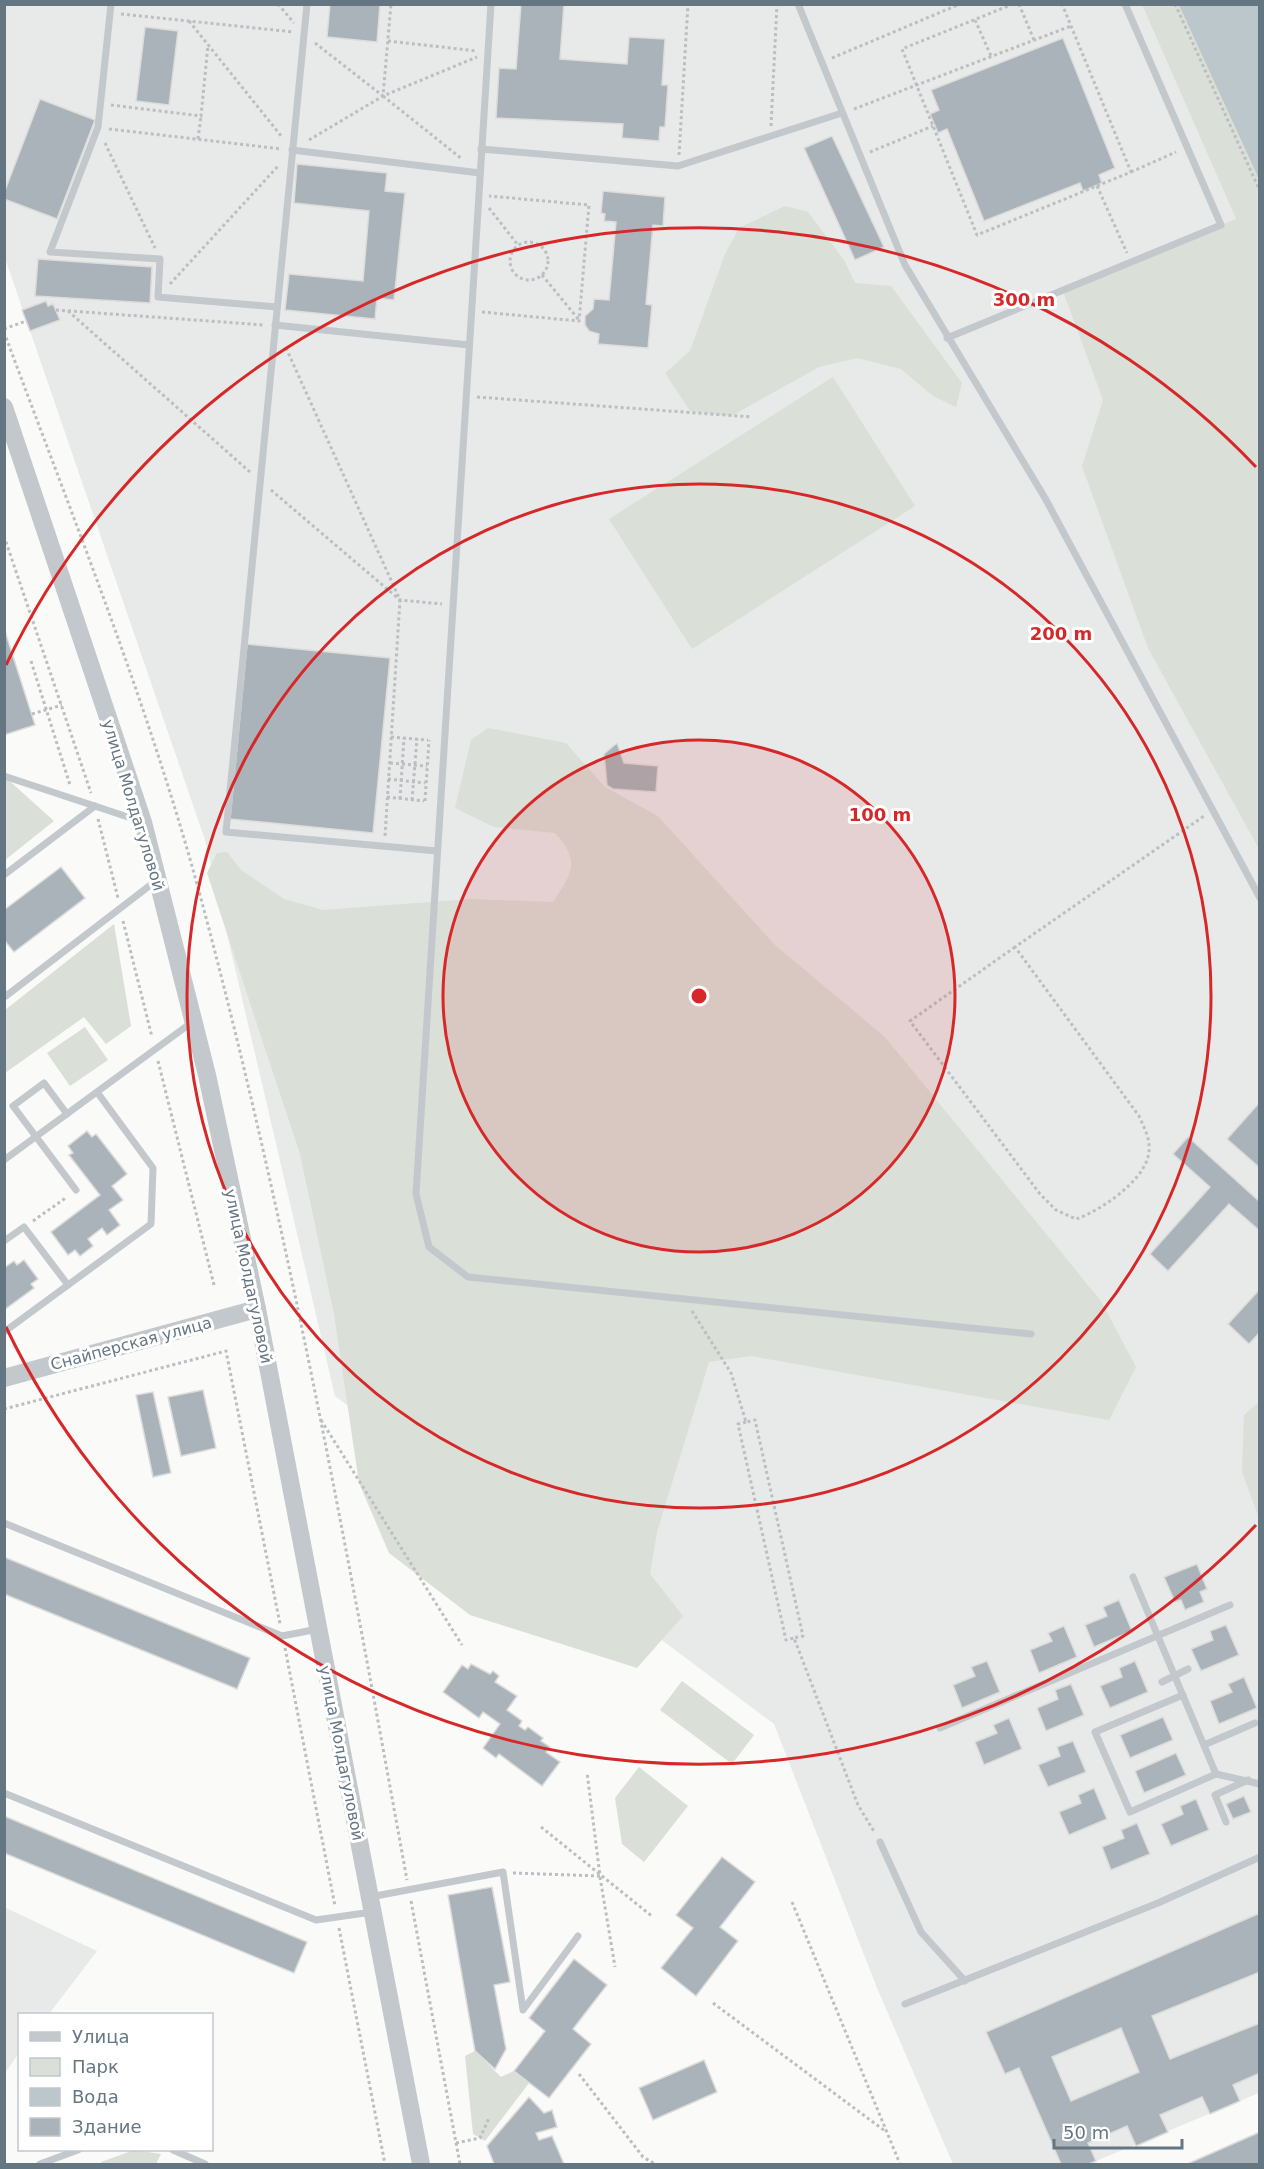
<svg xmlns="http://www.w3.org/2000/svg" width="1264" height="2169" font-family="'DejaVu Sans',sans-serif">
	<rect width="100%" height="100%" fill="#fafaf8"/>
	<!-- built -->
	<g fill="#e8e9e9">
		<path d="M4,5h1138l94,214 23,36v1838l-170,71h-136l-76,-176 -103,-264 -439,-328 -130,-556 -200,-582z"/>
		<path d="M4,1907l93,44 -48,63h-29l-1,39 -14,20z"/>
	</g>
	<!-- green -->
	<g fill="#dadfd7">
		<path d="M1142,5h117v844l-111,-201 -66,-182 21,-66 -40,-109 173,-72z"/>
		<path d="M785,206l23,6 36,48 11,23 36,3 71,97 -6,24 -23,-11 -32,-27 -44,-11 -38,9 -88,49 -41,-5 -25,-38 25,-22 35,-97 14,-26z"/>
		<path d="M833,377l82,129 -223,143 -83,-130z"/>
		<path d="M488,728l78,15 39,44 53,29 116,128 111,93 216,264 35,66 -27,53 -358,-64 -42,6 -52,170 -7,42 33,42 -46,52 -167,-53 -81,-62 -30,-70 -25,-169 -34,-160 -93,-281 10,-20 10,-1 14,18 43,29 39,11 148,-11 82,3c20,-30 27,-41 2,-69l-61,-6 -39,-19 16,-68z"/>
		<path d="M5,777l49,44 -49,39z"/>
		<path d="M114,924l17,102 -25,18 -22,-27 -79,56v-63z"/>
		<path d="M85,1027l23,33 -38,26 -23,-33z"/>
		<path d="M1259,1402v116l-17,-46 2,-57z"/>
		<path d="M682,1681l72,54 -22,29 -72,-54z"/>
		<path d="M639,1767l49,39 -44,56 -22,-18 -7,-46z"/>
		<path d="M475,2051l26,26 13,-6 15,12 -44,58 -12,-7 -8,-78z"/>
		<path d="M134,2150l27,4 -5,10h-54l-1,-2z"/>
	</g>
	<!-- water -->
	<path fill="#bbc7cb" d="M1179,5h80v174z"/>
	<!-- building -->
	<g fill="#aab3b9" stroke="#dcdcda" stroke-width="1.5" fill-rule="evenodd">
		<path d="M330,4h50l-3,38 -50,-5z"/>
		<path d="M521,4h43l-4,55 67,5 2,-27 36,2 -3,46h6l-3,42h-5l-1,14 -37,-3 1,-14 -127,-6 3,-50 17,1z"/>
		<path d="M145,27l33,4 -9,74 -33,-4z"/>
		<path d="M1063,38l52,130 -16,7 3,8 -19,8 -3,-8 -96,38 -37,-92 -9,4 -8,-19 9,-4 -8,-20z"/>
		<path d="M40,99l55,21 -38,99 -53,-20v-6z"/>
		<path d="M832,136l52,111 -29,13 -51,-112z"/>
		<path d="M297,164l90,9 -2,18 20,2 -11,107 -17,-2 -2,21 -90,-9 4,-36 74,7 6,-70 -75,-8z"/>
		<path d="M603,191l62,6 -2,29 -10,-1 -7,79 6,1 -4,43 -50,-4 1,-10 -10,-3 -4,-6v-9l8,-7 1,-10 15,1 7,-78 -12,-1 1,-7 -4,-1z"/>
		<path d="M38,259l114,8 -2,36 -115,-7z"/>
		<path d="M46,301l2,5 5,-2 7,16 -30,11 -8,-21z"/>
		<path d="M4,628l31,97 -31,10z"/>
		<path d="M247,644l143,14 -17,175 -143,-14z"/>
		<path d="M617,743l7,20 34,3 -2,26 -43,-3 -6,-4 -3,-31z"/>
		<path d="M61,867l24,31 -71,54 -10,-12v-30z"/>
		<path d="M1260,1102v66l-33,-29z"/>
		<path d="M87,1131l5,6 4,-3 31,40 -15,12 11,14 -14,10 11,15 -13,10 -5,-7 -14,11 5,7 -13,10 -5,-6 -7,5 -17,-23 49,-37 -31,-40 4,-2 -5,-7z"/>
		<path d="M1188,1137l72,65v29l-31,-27 -61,67 -18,-17 60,-67 -37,-33z"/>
		<path d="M24,1260l14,19 -7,5 3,4 -30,22v-42l10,-7 3,4z"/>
		<path d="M1260,1289v43l-11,12 -21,-20z"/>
		<path d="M203,1390l13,58 -35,8 -13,-59z"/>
		<path d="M153,1392l18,81 -18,4 -17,-82z"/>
		<path d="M4,1557l246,101 -13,31 -233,-95z"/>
		<path d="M1197,1564l10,25 -7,3 4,10 -19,8 -4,-10 -6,2 -11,-25z"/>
		<path d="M1119,1600l13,31 -38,16 -9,-22 22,-9 -4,-9z"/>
		<path d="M1226,1625l13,30 -38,16 -10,-22 22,-9 -3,-9z"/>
		<path d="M1064,1626l13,31 -38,16 -9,-23 22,-9 -4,-8z"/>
		<path d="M987,1661l13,31 -38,16 -9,-23 22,-9 -4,-9z"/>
		<path d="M1135,1661l13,31 -38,16 -10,-22 22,-9 -3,-9z"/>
		<path d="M471,1664l19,10 3,-3 6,5 -4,6 22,14 -10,14 15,11 -3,5 6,4 3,-3 15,11 -2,3 9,6 -4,5 14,10 -18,24 -43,-32 -3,4 -13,-10 17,-24 -17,-12 -4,6 -36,-26 19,-27 6,4z"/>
		<path d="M1244,1677l13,31 -38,16 -9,-23 22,-9 -4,-8z"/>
		<path d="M1071,1684l13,31 -38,16 -9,-23 21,-9 -3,-9z"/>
		<path d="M1163,1717l10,23 -43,18 -10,-23z"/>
		<path d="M1009,1718l13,31 -38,16 -9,-23 22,-9 -4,-8z"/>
		<path d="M1073,1741l13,31 -38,15 -10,-22 22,-9 -3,-9z"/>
		<path d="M1176,1753l10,22 -42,18 -9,-22z"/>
		<path d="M1094,1788l13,31 -38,16 -10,-23 22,-9 -3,-8z"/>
		<path d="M1244,1796l7,16 -18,7 -7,-15z"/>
		<path d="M1196,1799l13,31 -38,16 -10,-22 22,-10 -3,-8z"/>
		<path d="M4,1816l303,126 -13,31 -290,-120z"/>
		<path d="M1137,1823l13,31 -39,16 -9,-23 22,-9 -3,-8z"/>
		<path d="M722,1857l33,25 -35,45 18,14 -42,55 -35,-28 32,-40 -17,-13z"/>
		<path d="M492,1887l18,95 -16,3 12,64 -11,20 -20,-18 -27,-156z"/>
		<path d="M1260,1913v59l-108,44 18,43 90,-36v50l-27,12 7,16 -30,13 -8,-17 -42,18 8,17 -32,14 -9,-20 -39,17 8,18 -7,3h-28l-42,-96 -14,6 -19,-42zM1121,2028l18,44 -68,29 -19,-44z"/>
		<path d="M574,1959l33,26 -34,44 18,15 -42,54 -35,-27 31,-40 -16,-13z"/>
		<path d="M704,2060l13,32 -64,28 -14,-32z"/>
		<path d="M529,2097l15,16 8,-3 5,17 -21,6 3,7 13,-4 12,28h-70l-7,-18z"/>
		<path d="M1260,2132v32h-73z"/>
	</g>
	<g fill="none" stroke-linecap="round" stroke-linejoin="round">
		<!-- path -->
		<g stroke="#bbbfc2" stroke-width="3" stroke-dasharray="3 3" stroke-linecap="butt">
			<path d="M278,4l16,19"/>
			<path d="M1013,4l-111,45 75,186 154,-63 -69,-168"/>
			<path d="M1019,4l15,36"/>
			<path d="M1175,4l85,187"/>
			<path d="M121,14l173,18"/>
			<path d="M975,20l16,36"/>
			<path d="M189,21l93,116"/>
			<path d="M388,41l89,10"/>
			<path d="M315,43l68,53 94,-39"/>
			<path d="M832,58l128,-54"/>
			<path d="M383,96l79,63"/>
			<path d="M111,105l90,11 7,-71"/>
			<path d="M854,109l217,-83"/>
			<path d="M771,126l6,-122"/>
			<path d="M109,129l173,20"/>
			<path d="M198,139l3,-23"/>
			<path d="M309,140l74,-44 8,-92"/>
			<path d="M105,143l50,105"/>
			<path d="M870,152l63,-26"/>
			<path d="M679,155l9,-151"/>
			<path d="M1131,172l45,-20"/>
			<path d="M1097,186l30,67"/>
			<path d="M489,208l29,37"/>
			<circle cx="529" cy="261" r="19"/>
			<path d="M542,275l37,45"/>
			<path d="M170,284l109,-119"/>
			<path d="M56,310l208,15"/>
			<path d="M68,311l182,161"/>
			<path d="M482,312l97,9 10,-116 -100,-9"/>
			<path d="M4,329l22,-8"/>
			<path d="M4,332c69,186 144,371 196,563 87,324 147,655 207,985"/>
			<path d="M286,348l114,252 -15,236"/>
			<path d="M477,397l275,20"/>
			<path d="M271,490l129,110 42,4"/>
			<path d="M4,536l87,257"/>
			<path d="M31,661l39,124"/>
			<path d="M32,714l30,-9"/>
			<path d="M391,737l37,3"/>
			<path d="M390,763l37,3"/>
			<path d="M388,779l37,4"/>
			<path d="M387,797l37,4"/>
			<path d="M400,799l4,-61"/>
			<path d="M412,800l5,-61"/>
			<path d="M425,801l4,-61"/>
			<path d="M98,819l20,79"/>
			<path d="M123,921l29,116"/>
			<path d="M1015,947l-105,74 130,173 16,16 20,9c24,-8 65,-36 72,-62 4,-15 -3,-28 -9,-41l-124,-169 189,-131"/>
			<path d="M158,1061l56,224"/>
			<path d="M33,1221l34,-24"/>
			<path d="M692,1311l39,62 15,49 9,-2 48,216 -9,2 64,167 17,28"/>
			<path d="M4,1409l222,-58 54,273"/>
			<path d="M321,1420l141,225"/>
			<path d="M746,1422l-8,2 48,216 8,-2"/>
			<path d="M285,1648l50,258"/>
			<path d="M541,1827l112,90"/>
			<path d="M513,1873l87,3 -13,-104"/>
			<path d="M600,1877l15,90"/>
			<path d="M411,1901l49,263"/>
			<path d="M792,1902l108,262"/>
			<path d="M339,1928l46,236"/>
			<path d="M713,2003l172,128"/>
			<path d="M579,2074l64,83 12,7"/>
			<path d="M456,2143l24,-5 9,-20"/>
		</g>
		<!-- service -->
		<g stroke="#c3c8cc" stroke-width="7">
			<path d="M111,4l-13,123 -48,125 110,7 -2,38 119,10"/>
			<path d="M307,4l-81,828 211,19"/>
			<path d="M491,4l-75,1190 13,53 39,30 563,57"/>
			<path d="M798,4l107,261 140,233 215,400"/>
			<path d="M481,149l197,17 164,-53"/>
			<path d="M292,150l188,23"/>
			<path d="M275,325l194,20"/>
			<path d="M947,338l274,-113 -96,-221"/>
			<path d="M4,776l136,45"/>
			<path d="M4,875l91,-69"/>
			<path d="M4,993l2,3 151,-116"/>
			<path d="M67,1114l-23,-31 -31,23 63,84"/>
			<path d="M4,1160l187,-137"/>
			<path d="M4,1241l20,-14 44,58 83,-61 2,-56 -56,-76"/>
			<path d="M4,1332l64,-47"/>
			<path d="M4,1523l278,113 36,-7"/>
			<path d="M1133,1577l83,197 44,10"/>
			<path d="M1162,1682l26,-13"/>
			<path d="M1183,1695l-88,37 35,80 86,-38"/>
			<path d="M940,1728l290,-123"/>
			<path d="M1204,1745l51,-22"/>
			<path d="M4,1793l312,127 56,-8"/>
			<path d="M1226,1822l-11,-27 33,-15"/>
			<path d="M880,1842l41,90 44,49"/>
			<path d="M370,1897l133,-25 20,138 55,-74"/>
			<path d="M905,2004l253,-101 102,-46"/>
			<path d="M173,2150l32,14"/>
			<path d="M40,2164l38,-14"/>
		</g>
		<!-- tertiary -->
		<g stroke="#c3c8cc" stroke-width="18">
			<path d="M4,407l139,415 64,253 50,234 164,855"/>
			<path d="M4,1378l253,-69"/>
		</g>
	</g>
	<!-- distance rings -->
	<circle cx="699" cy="996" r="256" fill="#d62828" fill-opacity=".12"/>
	<g fill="none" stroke="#d62828" stroke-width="3">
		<circle cx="699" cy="996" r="256"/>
		<circle cx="699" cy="996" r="512"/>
		<path d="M1256 1525A768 768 0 0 1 6 1327M6 665A768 768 0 0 1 1256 467"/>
	</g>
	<g text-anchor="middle" stroke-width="6" stroke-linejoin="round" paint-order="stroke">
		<!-- street labels -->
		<g font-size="16" fill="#657683" stroke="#fff">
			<text transform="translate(134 805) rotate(73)" y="6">улица Молдагуловой</text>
			<text transform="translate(249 1276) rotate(78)" y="6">улица Молдагуловой</text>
			<text transform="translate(131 1343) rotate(-15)" y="6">Снайперская улица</text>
			<text transform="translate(342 1753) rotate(79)" y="6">улица Молдагуловой</text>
		</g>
	</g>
	<circle cx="699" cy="996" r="9" fill="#d62828" stroke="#fff" stroke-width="3"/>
	<g font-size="18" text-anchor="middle" font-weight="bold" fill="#d62828" stroke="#fff" stroke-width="6" stroke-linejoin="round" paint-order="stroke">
		<text x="1024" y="306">300 m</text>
		<text x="1061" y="640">200 m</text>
		<text x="880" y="821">100 m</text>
	</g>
	<!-- border -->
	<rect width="1264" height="2169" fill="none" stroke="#657683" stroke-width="12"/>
	<!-- legend -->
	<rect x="18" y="2013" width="195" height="138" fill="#ffffff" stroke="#c1c8cd" stroke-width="1.5"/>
	<rect x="30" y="2032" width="30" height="9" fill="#c3c8cc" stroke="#c1c8cd" stroke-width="1.5"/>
	<text x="72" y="2043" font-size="18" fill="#657683">Улица</text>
	<rect x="30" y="2058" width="30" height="18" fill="#dadfd7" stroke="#c1c8cd" stroke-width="1.5"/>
	<text x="72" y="2073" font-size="18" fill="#657683">Парк</text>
	<rect x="30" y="2088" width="30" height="18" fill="#bbc7cb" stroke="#c1c8cd" stroke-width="1.5"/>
	<text x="72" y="2103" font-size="18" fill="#657683">Вода</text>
	<rect x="30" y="2118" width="30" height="18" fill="#aab3b9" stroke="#c1c8cd" stroke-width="1.5"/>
	<text x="72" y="2133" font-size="18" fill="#657683">Здание</text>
	<!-- scale -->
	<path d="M1054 2139v9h128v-9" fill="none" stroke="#657683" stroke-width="3"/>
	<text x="1063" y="2139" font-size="18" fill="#657683" stroke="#ffffff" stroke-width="4.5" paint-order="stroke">50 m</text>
</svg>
